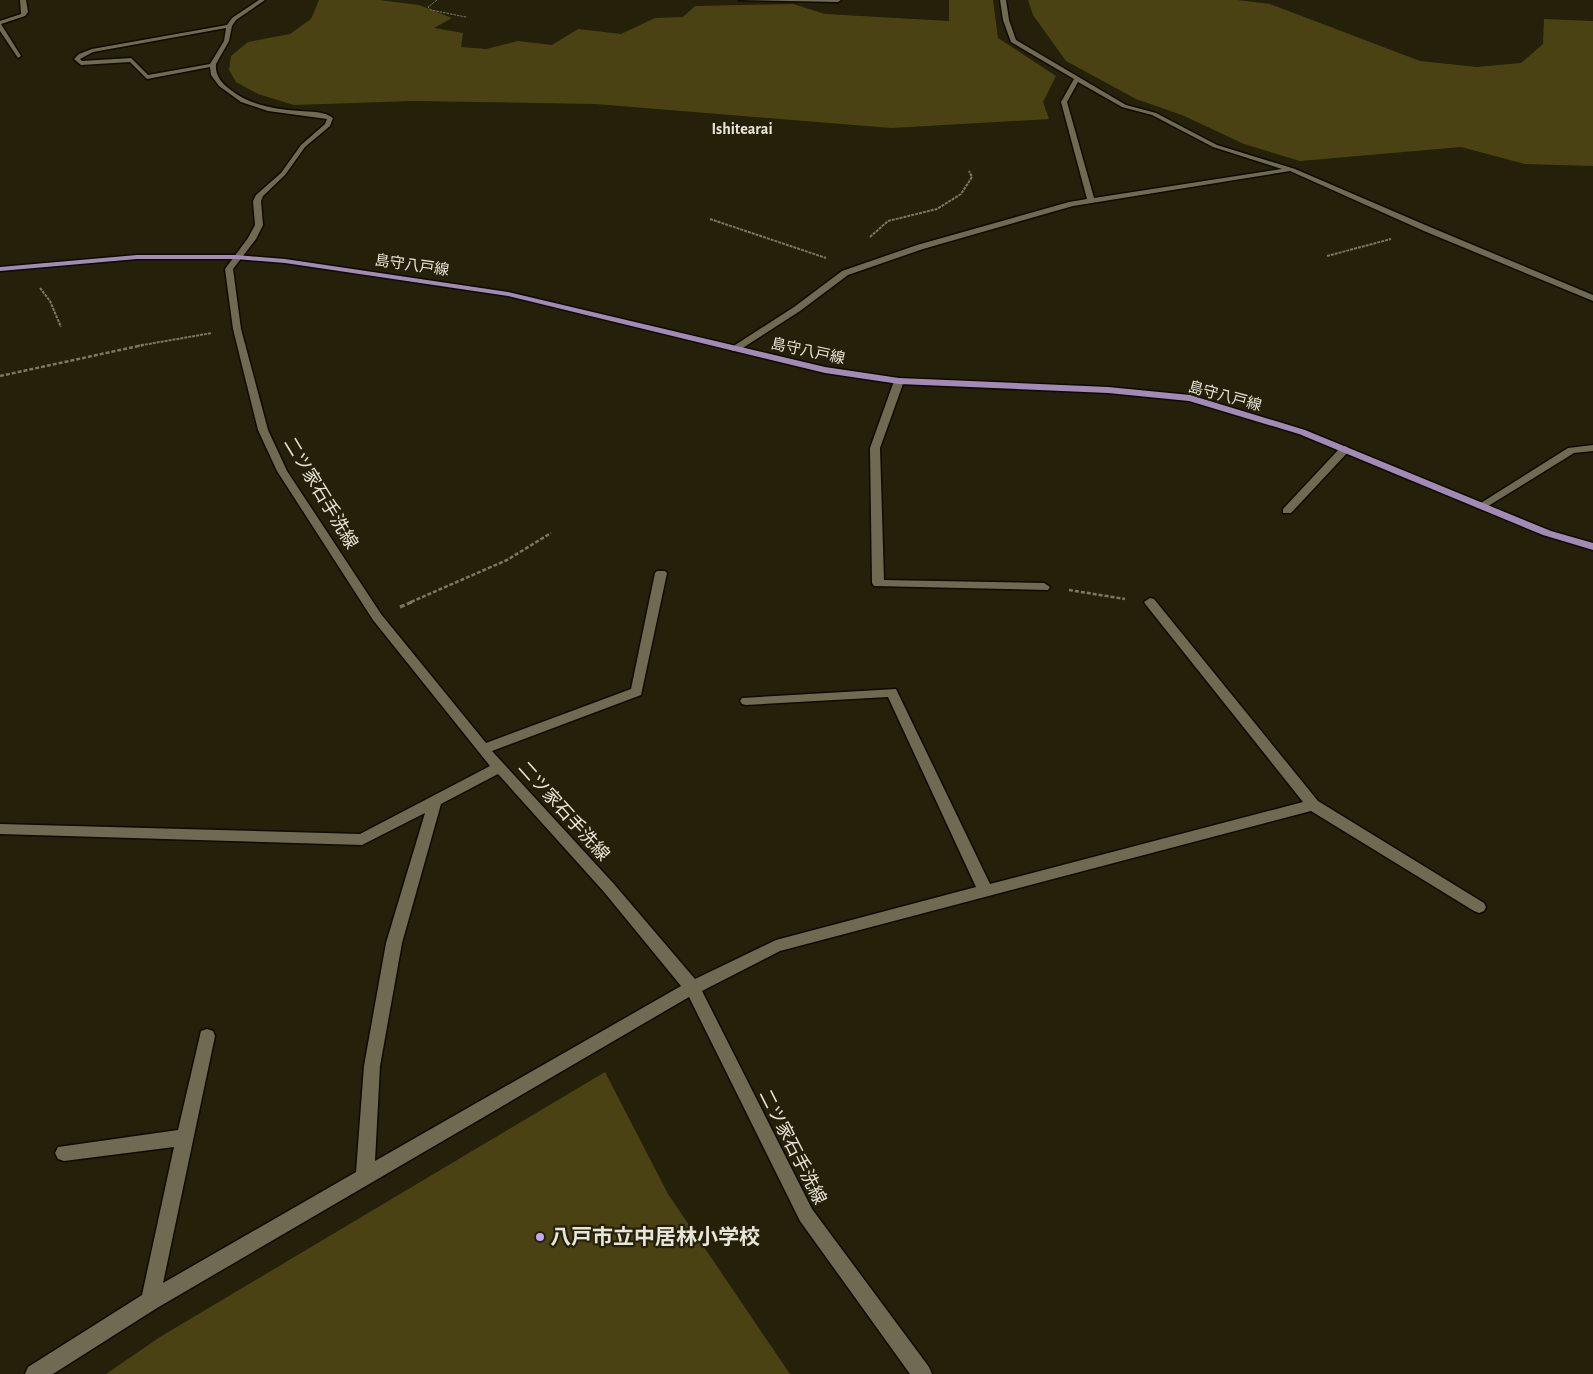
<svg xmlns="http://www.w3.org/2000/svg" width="1593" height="1374" font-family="'Alegreya Sans','Noto Sans JP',sans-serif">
	<rect width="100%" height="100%" fill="#252009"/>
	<!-- green -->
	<g fill="#4b4214">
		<path d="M319,0h60l40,5 33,13 -18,10 29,5 -2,14 25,2 32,-8 34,4 26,-16 43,5 34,-16 28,-1 12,-11 98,-2 32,10 124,7v-21h44l5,38 58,38 -13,26 6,17 -158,9 -295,-24 -183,-3 -119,4 -36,-11 -22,-12 -7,-12 2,-14 17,-14 42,-8 21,-15z"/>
		<path d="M1028,0h209l33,4 150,57 57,6 44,-4 22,-19 1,-25 49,2v145l-68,-2 -64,-17 -161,14 -56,-17 -62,-29 -46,-16 -70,-38 -33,-46z"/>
		<path d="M605,1072l63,122 122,180h-684l54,-37z"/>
	</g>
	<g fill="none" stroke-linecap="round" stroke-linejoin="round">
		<defs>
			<g id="minor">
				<path d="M20,0h6l2,12 -3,4 -24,8 20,32 -3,2 -18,-27v-10l21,-7z"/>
				<path d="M259,0h6l-29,20 -4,6 -3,15 -13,23c-1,10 4,17 11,23 21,18 46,22 73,24 11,1 24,0 33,7l-3,8 -25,21 -20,28 -22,21 -2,5 2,24 -7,14 -23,30 8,60 27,101 19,41 94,143 105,129 145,-54 24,-116 2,-2h8l2,2 -26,122 -149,56 122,133 81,95 81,-39 200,-53 -88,-190 -142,8 -4,-1 -2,-3 2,-3 154,-9 94,195 313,-82 -157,-197 -2,-3 6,-4 4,1 164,202 166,102 2,4 -2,4 -5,2 -5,-2 -163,-100 -531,140 -78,40 110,218 117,158 3,7h-22l-110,-153 -111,-224 -532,311 -104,66h-28l3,-7 114,-72 32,-148 -110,14 -6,-2 -3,-6 3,-6 120,-17 23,-99 6,-2 6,2 2,5 -52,247 193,-111 8,-106 22,-123 39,-130 -63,32 -362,-11v-10l360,10 130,-68 -117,-146 -96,-149 -19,-41 -25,-101 -8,-60 23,-31 7,-13 -2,-24 3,-6 25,-22 20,-28 24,-21 2,-5 -59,-8 -27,-9 -22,-16 -8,-11 -1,-8 -63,12 -17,-17 -49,3 -7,-6 5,-5 13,-5 135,-24 5,-7zM226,28l-2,13 -14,23 -62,11 -17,-17 -49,3 -2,-2 13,-7zM498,774l106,118 77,94 -306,175 5,-95 22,-123 39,-139z"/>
				<path d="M739,0h102l-3,2z"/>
				<path d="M1000,0h6l3,20 7,20 110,65 30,8 61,32 78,24 135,58 163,68v6l-169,-70 -134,-60 -217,35 -150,43 -75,26 -48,36 -62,40h-6v-4l62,-40 48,-36 75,-26 152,-43 18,-3 -26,-97 13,-23 -63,-37 -8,-22zM1078,82l44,25 30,8 61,32 69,22 -188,29 -27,-96z"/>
				<path d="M899,378l5,3 -24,67 4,132 160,3 6,4 -2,3 -174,-4 -2,-3 -2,-135 24,-67z"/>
				<path d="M1593,445v6l-19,2 -89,55h-8l-1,-2 92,-58z"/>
				<path d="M1345,446l5,3 -1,2 -58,62h-8v-4l58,-62z"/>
			</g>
			<path id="major" d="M137,255h99l49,4 223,33 317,75 74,11 209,9 82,8 115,35 246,101 42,12v7l-50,-15 -244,-101 -110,-33 -81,-8 -209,-9 -74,-11 -317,-77 -223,-33 -49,-4h-99l-137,12v-4z"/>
		</defs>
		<!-- minor casing -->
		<use href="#minor" stroke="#0e0a00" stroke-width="3"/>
		<!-- major casing -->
		<use href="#major" stroke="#0e0a00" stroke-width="3"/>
		<!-- path-far3 -->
		<path stroke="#7b7764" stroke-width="1" stroke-dasharray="2.5 1" stroke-linecap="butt" d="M437,0l-9,7 3,3 35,7"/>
		<!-- path-far2 -->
		<g stroke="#7b7764" stroke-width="2" stroke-dasharray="3 1" stroke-linecap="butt">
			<path d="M710,219l116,39"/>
			<path d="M870,237l18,-16 49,-12 24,-15 11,-17 -3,-6"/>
			<path d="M1327,256l64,-17"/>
			<path d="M40,288l10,13 11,26"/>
			<path d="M137,346l75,-13"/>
		</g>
		<!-- path-far1 -->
		<g stroke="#7b7764" stroke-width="2.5" stroke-dasharray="4 2" stroke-linecap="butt">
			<path d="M0,376l143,-31"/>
			<path d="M1069,590l56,9"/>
			<path d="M411,602l96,-42 44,-27"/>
		</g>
		<!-- path -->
		<path stroke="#7b7764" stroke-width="3" stroke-dasharray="5 2.5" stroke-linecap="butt" d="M400,607l14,-6"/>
		<!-- minor -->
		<use href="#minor" fill="#6f6a51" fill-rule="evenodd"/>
		<!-- major -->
		<use href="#major" fill="#a18bb6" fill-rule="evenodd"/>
	</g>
	<!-- markers -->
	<circle fill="#c3a7f2" stroke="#252009" stroke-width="2" cx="540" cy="1237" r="5"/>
	<g text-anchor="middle" stroke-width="4.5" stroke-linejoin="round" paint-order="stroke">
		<!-- far-street labels -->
		<g font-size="15" fill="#e7e5d7" stroke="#252009">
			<text transform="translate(412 265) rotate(8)" y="5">島守八戸線</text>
			<text transform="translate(808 351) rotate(12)" y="5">島守八戸線</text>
			<text transform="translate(1225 396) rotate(15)" y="5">島守八戸線</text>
		</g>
		<!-- far-quarter labels -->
		<g font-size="16" font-weight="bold" fill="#e7e5d7" stroke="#252009">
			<text x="742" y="134">Ishitearai</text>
		</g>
		<!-- street labels -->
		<g font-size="18" fill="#e7e5d7" stroke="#252009">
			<text transform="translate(321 493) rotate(59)" y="6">二ツ家石手洗線</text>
			<text transform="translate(564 811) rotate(48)" y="6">二ツ家石手洗線</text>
			<text transform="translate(793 1147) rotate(63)" y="6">二ツ家石手洗線</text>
		</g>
		<!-- near-poi labels -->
		<g font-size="21" font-weight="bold" fill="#e7e5d7" stroke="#252009" text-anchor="start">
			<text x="550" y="1244">八戸市立中居林小学校</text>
		</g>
	</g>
</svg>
